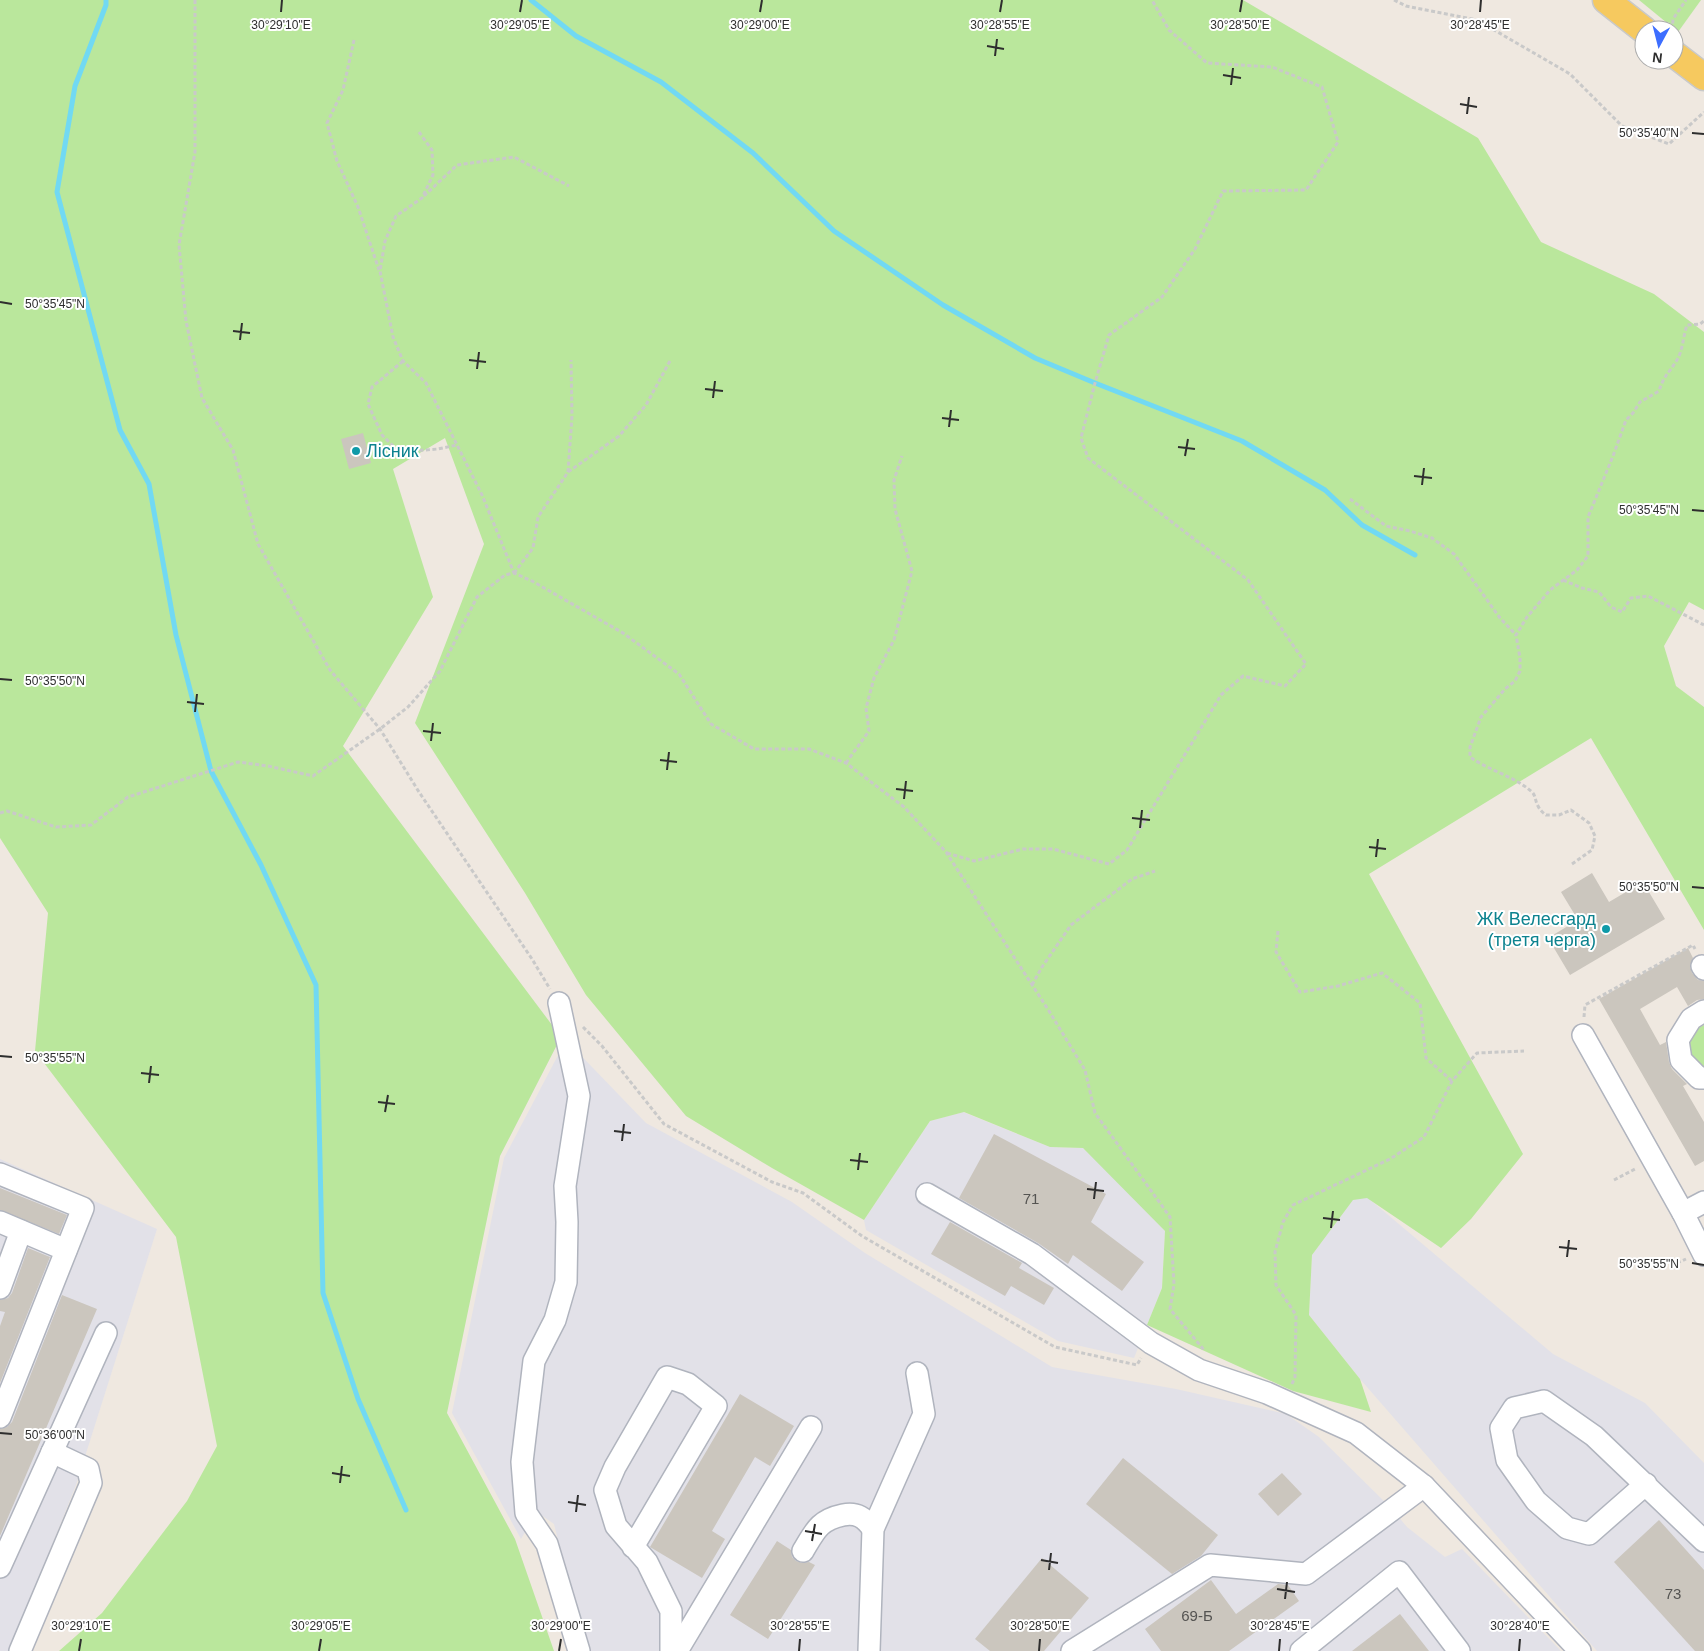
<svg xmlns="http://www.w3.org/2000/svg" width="1704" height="1651" font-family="Arial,sans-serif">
	<rect width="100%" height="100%" fill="#efe8e0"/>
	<!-- industrial -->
	<g fill="#e2e1e8">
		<path d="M566,1040l80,83 146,79 73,51 187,114 124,22 110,25 33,23 73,72 15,18 38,30 17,-8 99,102h-975l-32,-127 -17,-12 -16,27 -69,-126 52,-255z"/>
		<path d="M963,1112l87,35 33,1 31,29 51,54 -3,57 -28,70 -76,-17 -192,-111 -2,-10 66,-99z"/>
		<path d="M0,1159l157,70 -81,256 -66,166h-10z"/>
		<path d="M1360,1197l8,1 185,156 92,49 59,60v188h-107l-237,-272 -51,-64 3,-60 41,-55z"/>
	</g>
	<!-- green -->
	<g fill="#bae79c">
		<path d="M0,0h1243l235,138 63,104 113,52 50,38v278l-15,-8 -25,44 12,40 28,21v223l-113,-192 -222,136 154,280 -52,65 -30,29 -74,-50 -14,2 -41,55 -3,60 51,64 11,33 -78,-21 -146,-66 15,-37 3,-57 -82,-83 -33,-1 -86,-35 -34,9 -66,99 -92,-52 -86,-52 -100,-121 -61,-102 -110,-170 69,-179 -39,-106 -52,31 40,128 -90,149 218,291 -61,119 -53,257 68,126 39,112h-495l43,-38 85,-112 30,-55 -41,-209 -141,-186 13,-138 -48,-75z"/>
		<path d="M1639,0h62l-23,32z"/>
		<path d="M1704,1025v46l-16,-17c1,-13 2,-23 16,-29z"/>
	</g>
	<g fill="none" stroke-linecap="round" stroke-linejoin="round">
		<!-- stream -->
		<g stroke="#71d9f3" stroke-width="5">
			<path d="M106,0v5l-31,81 -18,106 63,238 29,54 27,151 35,136 50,94 55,120 7,308 35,106 48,111"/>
			<path d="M531,0l45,36 85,46 92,71 81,78 109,74 92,53 60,25 147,58 83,49 37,35 53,30"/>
		</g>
	</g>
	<!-- building -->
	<g fill="#cbc6be">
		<path d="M363,433l8,30 -22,6 -8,-30z"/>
		<path d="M1592,873l17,29 34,-20 22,37 -95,56 -22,-37 30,-18 -17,-28z"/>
		<path d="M1688,948l5,10 -3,8 2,7 6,7 6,1v18l-7,1 -9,6 -11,-19 -37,22 20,36 6,-3 3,20 3,7 15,15 -4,2 21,36v39l-9,5 -96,-167z"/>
		<path d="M994,1134l112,60 -15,28 53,40 -22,29 -49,-36 -5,9 -30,-21 -79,-45z"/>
		<path d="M0,1188l67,27 -8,19 -59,-24z"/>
		<path d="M950,1222l72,41 -3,5 35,20 -10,17 -33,-19 -6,10 -74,-42z"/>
		<path d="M28,1248l22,9 -50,126v-57l5,-14 -5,-1v-11l8,-2 4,-5z"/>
		<path d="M62,1295l35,14 -97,227v-107l7,-2 5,-5z"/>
		<path d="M740,1394l54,32 -24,40 -15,-9 -43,74 13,8 -23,39 -52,-31z"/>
		<path d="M1123,1458l95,77 -17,21 -29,18 -86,-70z"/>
		<path d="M1282,1473l20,21 -24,22 -20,-22z"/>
		<path d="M1659,1520l45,50v81h-9l-81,-89z"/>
		<path d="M777,1541l14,9 1,7 4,4 6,2 7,-1 6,3 -47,74 -38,-24z"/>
		<path d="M1042,1558l47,40 -45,53h-54l-15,-12z"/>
		<path d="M1211,1580l25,34 42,-30 10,1 11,16 -70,50h-68l-16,-22z"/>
		<path d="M1400,1614l29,37h-77z"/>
	</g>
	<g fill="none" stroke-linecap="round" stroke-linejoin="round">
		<defs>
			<g id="minor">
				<path d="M1702,966l2,3"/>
				<path d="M559,1003l20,93 -14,90 2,36 -1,60 -11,38 -21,41 -12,101 4,51 21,31 32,107"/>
				<path d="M1704,1011l-13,8 -13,21 3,20 18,18h5"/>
				<path d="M1583,1035l100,178 21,42"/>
				<path d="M0,1174l83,34 -83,209"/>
				<path d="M927,1194l105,60 119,89 48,27 68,23 89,40 68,53 156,165"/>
				<path d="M1683,1213l21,-11"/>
				<path d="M0,1222l66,28"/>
				<path d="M0,1288l21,-57"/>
				<path d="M1646,1484l-57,50 -22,-6 -31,-27 -29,-41 -6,-32 13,-20 30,-7 50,35 110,105"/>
				<path d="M633,1547l83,-141 -28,-22 -21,-7 -52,90 -10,23 11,36 31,36 24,49v40"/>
				<path d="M803,1551c12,-20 16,-31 40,-36 14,-3 22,3 30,14"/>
				<path d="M0,1567l106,-234"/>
				<path d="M20,1651l71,-168 -3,-14 -36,-17"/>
				<path d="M677,1651l134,-224"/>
				<path d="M869,1651l4,-122 51,-115 -7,-41"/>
				<path d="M1072,1651l138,-86 96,9 118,-88"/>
				<path d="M1301,1651l98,-79 60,79"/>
			</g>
			<g id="major">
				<path d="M1606,0l38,30"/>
				<path d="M1674,54l30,23"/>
			</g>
		</defs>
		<!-- minor casing -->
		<use href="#minor" stroke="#b0b4be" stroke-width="24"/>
		<!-- major casing -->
		<use href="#major" stroke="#c9c9c9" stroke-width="29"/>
		<!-- path -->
		<g stroke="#c9c9c9" stroke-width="3" stroke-dasharray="4 2.5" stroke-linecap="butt">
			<path d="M195,0v152l-16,93 7,76 16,77 31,52 25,94 72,126 50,59 39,63 113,167 18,30"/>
			<path d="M1394,0l12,6 71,14 93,54 52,52 47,18 35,-32"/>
			<path d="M1672,30l1,-11 13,-19"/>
			<path d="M354,40l-11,50 -16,33 10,38 21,46 21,63"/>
			<path d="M419,132l13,18 1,25 -11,23 -26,18 -11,25 -5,30 13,66 10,24 23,22 56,112 32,78"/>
			<path d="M424,196l33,-31 57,-8 55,29"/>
			<path d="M403,361l-31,26 -4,17 14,31 17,17 39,-3 19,-4"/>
			<path d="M568,472l4,-56 -1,-56"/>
			<path d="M1350,499l36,27 24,5 22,7 22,16 46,64 16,17"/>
			<path d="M514,573l19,-25 5,-31 30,-45 51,-36 27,-31 25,-46"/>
			<path d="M1563,580l19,8 17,4 12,15 11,5 9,-14 17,-2 56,29"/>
			<path d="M846,763l23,-32 -3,-23 8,-30 20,-38 18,-69 -17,-62 -1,-29 8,-24"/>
			<path d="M0,813l7,-2 49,16 35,-2 37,-28 110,-35 30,4 45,10 67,-47 28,-22 32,-36 37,-74 28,-22 9,-2 18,8 91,52 56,41 32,50 43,25h55l37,14 58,44 42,45 103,159 36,59 10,43 75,104 4,67 -4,25 34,41"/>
			<path d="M947,853l27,8 49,-12h30l56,15 18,-14 94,-155 22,-19 42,10 21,-22 -58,-84 -160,-122 -7,-20 14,-55 14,-48 53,-38 33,-48 28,-58 83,-1 32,-48 -16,-55 -50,-20 -65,-4 -38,-33 -17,-30"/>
			<path d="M1572,864l20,-14 3,-14 -6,-13 -18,-13 -12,5h-13c-3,-2 -6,-5 -8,-9 -3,-5 -2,-10 -6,-14 -18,-16 -42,-21 -62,-35v-10l11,-30 24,-28 10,-8 5,-10v-13l-4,-23 11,-18 23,-27 27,-20 11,-14v-39l25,-61 13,-36 7,-7 7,-11 19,-11c5,-16 10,-18 18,-31 6,-10 6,-24 10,-35l13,-1 4,-3"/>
			<path d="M1278,931l-2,21 24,40 38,-6 44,-13 38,30 6,55 26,23"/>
			<path d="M1032,985l10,-18 29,-42 61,-46 23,-8"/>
			<path d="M1584,1017l1,-12 108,-60 2,4"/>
			<path d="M583,1027l19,19 62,78 108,58 31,11 59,43 193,111 82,18 4,-7"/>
			<path d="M1614,1180l23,-12"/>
			<path d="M1677,1263l9,-4"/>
			<path d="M1292,1384l3,-7 1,-62 -20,-30 -1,-33 8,-30 10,-17 97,-46 34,-22 28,-56 25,-28 47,-2"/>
		</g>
		<!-- minor -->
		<use href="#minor" stroke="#fff" stroke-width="21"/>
		<!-- major -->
		<use href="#major" stroke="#f6c95f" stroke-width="26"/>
	</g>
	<!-- ticks -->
	<path fill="none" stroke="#2e2e2e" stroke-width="2" d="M281,12l1,-12M520,12l2,-12M760,12l2,-12M1000,12l2,-12M1240,12l2,-12M1480,12l1,-12M987,46l17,3M995,56l2,-17M1223,75l18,3M1231,85l2,-17M1460,104l17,3M1467,114l2,-17M1692,133l12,1M0,302l12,2M233,331l17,2M240,340l2,-17M469,360l17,2M477,369l2,-17M705,389l18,2M713,398l2,-17M942,418l17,2M949,427l2,-17M1178,447l17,2M1185,456l3,-17M1414,476l18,2M1422,485l2,-17M1692,510l12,1M0,679l12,1M187,702l17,2M195,712l2,-18M423,731l18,2M431,741l2,-18M660,760l17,2M667,770l2,-18M896,789l17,2M904,799l2,-18M1132,818l18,2M1140,828l2,-18M1369,847l17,2M1376,857l2,-18M1692,887l12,1M0,1056l12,1M141,1073l18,2M149,1083l2,-17M378,1102l17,2M385,1112l3,-17M614,1131l17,2M622,1141l2,-17M850,1160l18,2M858,1170l2,-17M1087,1189l17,2M1094,1199l2,-17M1323,1218l17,2M1331,1228l2,-17M1559,1247l18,2M1567,1257l2,-17M1692,1263l12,2M0,1433l12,1M332,1473l18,3M340,1483l2,-17M568,1502l18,3M576,1512l2,-17M805,1531l17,3M812,1541l3,-17M1041,1560l17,3M1049,1570l2,-17M1277,1589l18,3M1285,1599l2,-17M79,1651l2,-12M319,1651l2,-12M559,1651l2,-12M799,1651l1,-12M1039,1651l1,-12M1279,1651l1,-12M1519,1651l1,-12"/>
	<!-- markers -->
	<g fill="#0f9aa8" stroke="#fff" stroke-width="2">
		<circle cx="356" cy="451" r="5"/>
		<circle cx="1606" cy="929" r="5"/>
	</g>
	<g text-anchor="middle" stroke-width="4" stroke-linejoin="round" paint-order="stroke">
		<!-- number labels -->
		<g font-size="15" fill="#555452">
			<text x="1031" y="1204">71</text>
			<text x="1673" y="1599">73</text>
			<text x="1197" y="1621">69-Б</text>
		</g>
		<!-- culture labels -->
		<g font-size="18" fill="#0d838f" stroke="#fff" text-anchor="start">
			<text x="366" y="457">Лісник</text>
			<text x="1596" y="925" text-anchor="end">ЖК Велесгард<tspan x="1596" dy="21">(третя черга)</tspan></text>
		</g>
	</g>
	<g font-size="12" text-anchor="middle" fill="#2e2e2e" stroke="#fff" stroke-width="4" stroke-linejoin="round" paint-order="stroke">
		<text x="281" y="29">30°29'10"E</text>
		<text x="520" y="29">30°29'05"E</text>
		<text x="760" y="29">30°29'00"E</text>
		<text x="1000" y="29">30°28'55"E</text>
		<text x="1240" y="29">30°28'50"E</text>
		<text x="1480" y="29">30°28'45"E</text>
		<text x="1649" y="137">50°35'40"N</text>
		<text x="55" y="308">50°35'45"N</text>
		<text x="1649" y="514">50°35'45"N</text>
		<text x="55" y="685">50°35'50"N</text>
		<text x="1649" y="891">50°35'50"N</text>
		<text x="55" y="1062">50°35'55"N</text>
		<text x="1649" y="1268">50°35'55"N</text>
		<text x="55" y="1439">50°36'00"N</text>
		<text x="81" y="1630">30°29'10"E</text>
		<text x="321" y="1630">30°29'05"E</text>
		<text x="561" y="1630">30°29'00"E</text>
		<text x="800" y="1630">30°28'55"E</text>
		<text x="1040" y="1630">30°28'50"E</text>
		<text x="1280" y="1630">30°28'45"E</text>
		<text x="1520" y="1630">30°28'40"E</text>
	</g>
	<!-- north arrow -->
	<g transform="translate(1659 45) rotate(187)"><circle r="24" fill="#ffffff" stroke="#ababab"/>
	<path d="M0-4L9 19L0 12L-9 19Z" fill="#3d6eff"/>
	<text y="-8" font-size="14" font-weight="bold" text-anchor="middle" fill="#2e2e2e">N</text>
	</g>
</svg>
